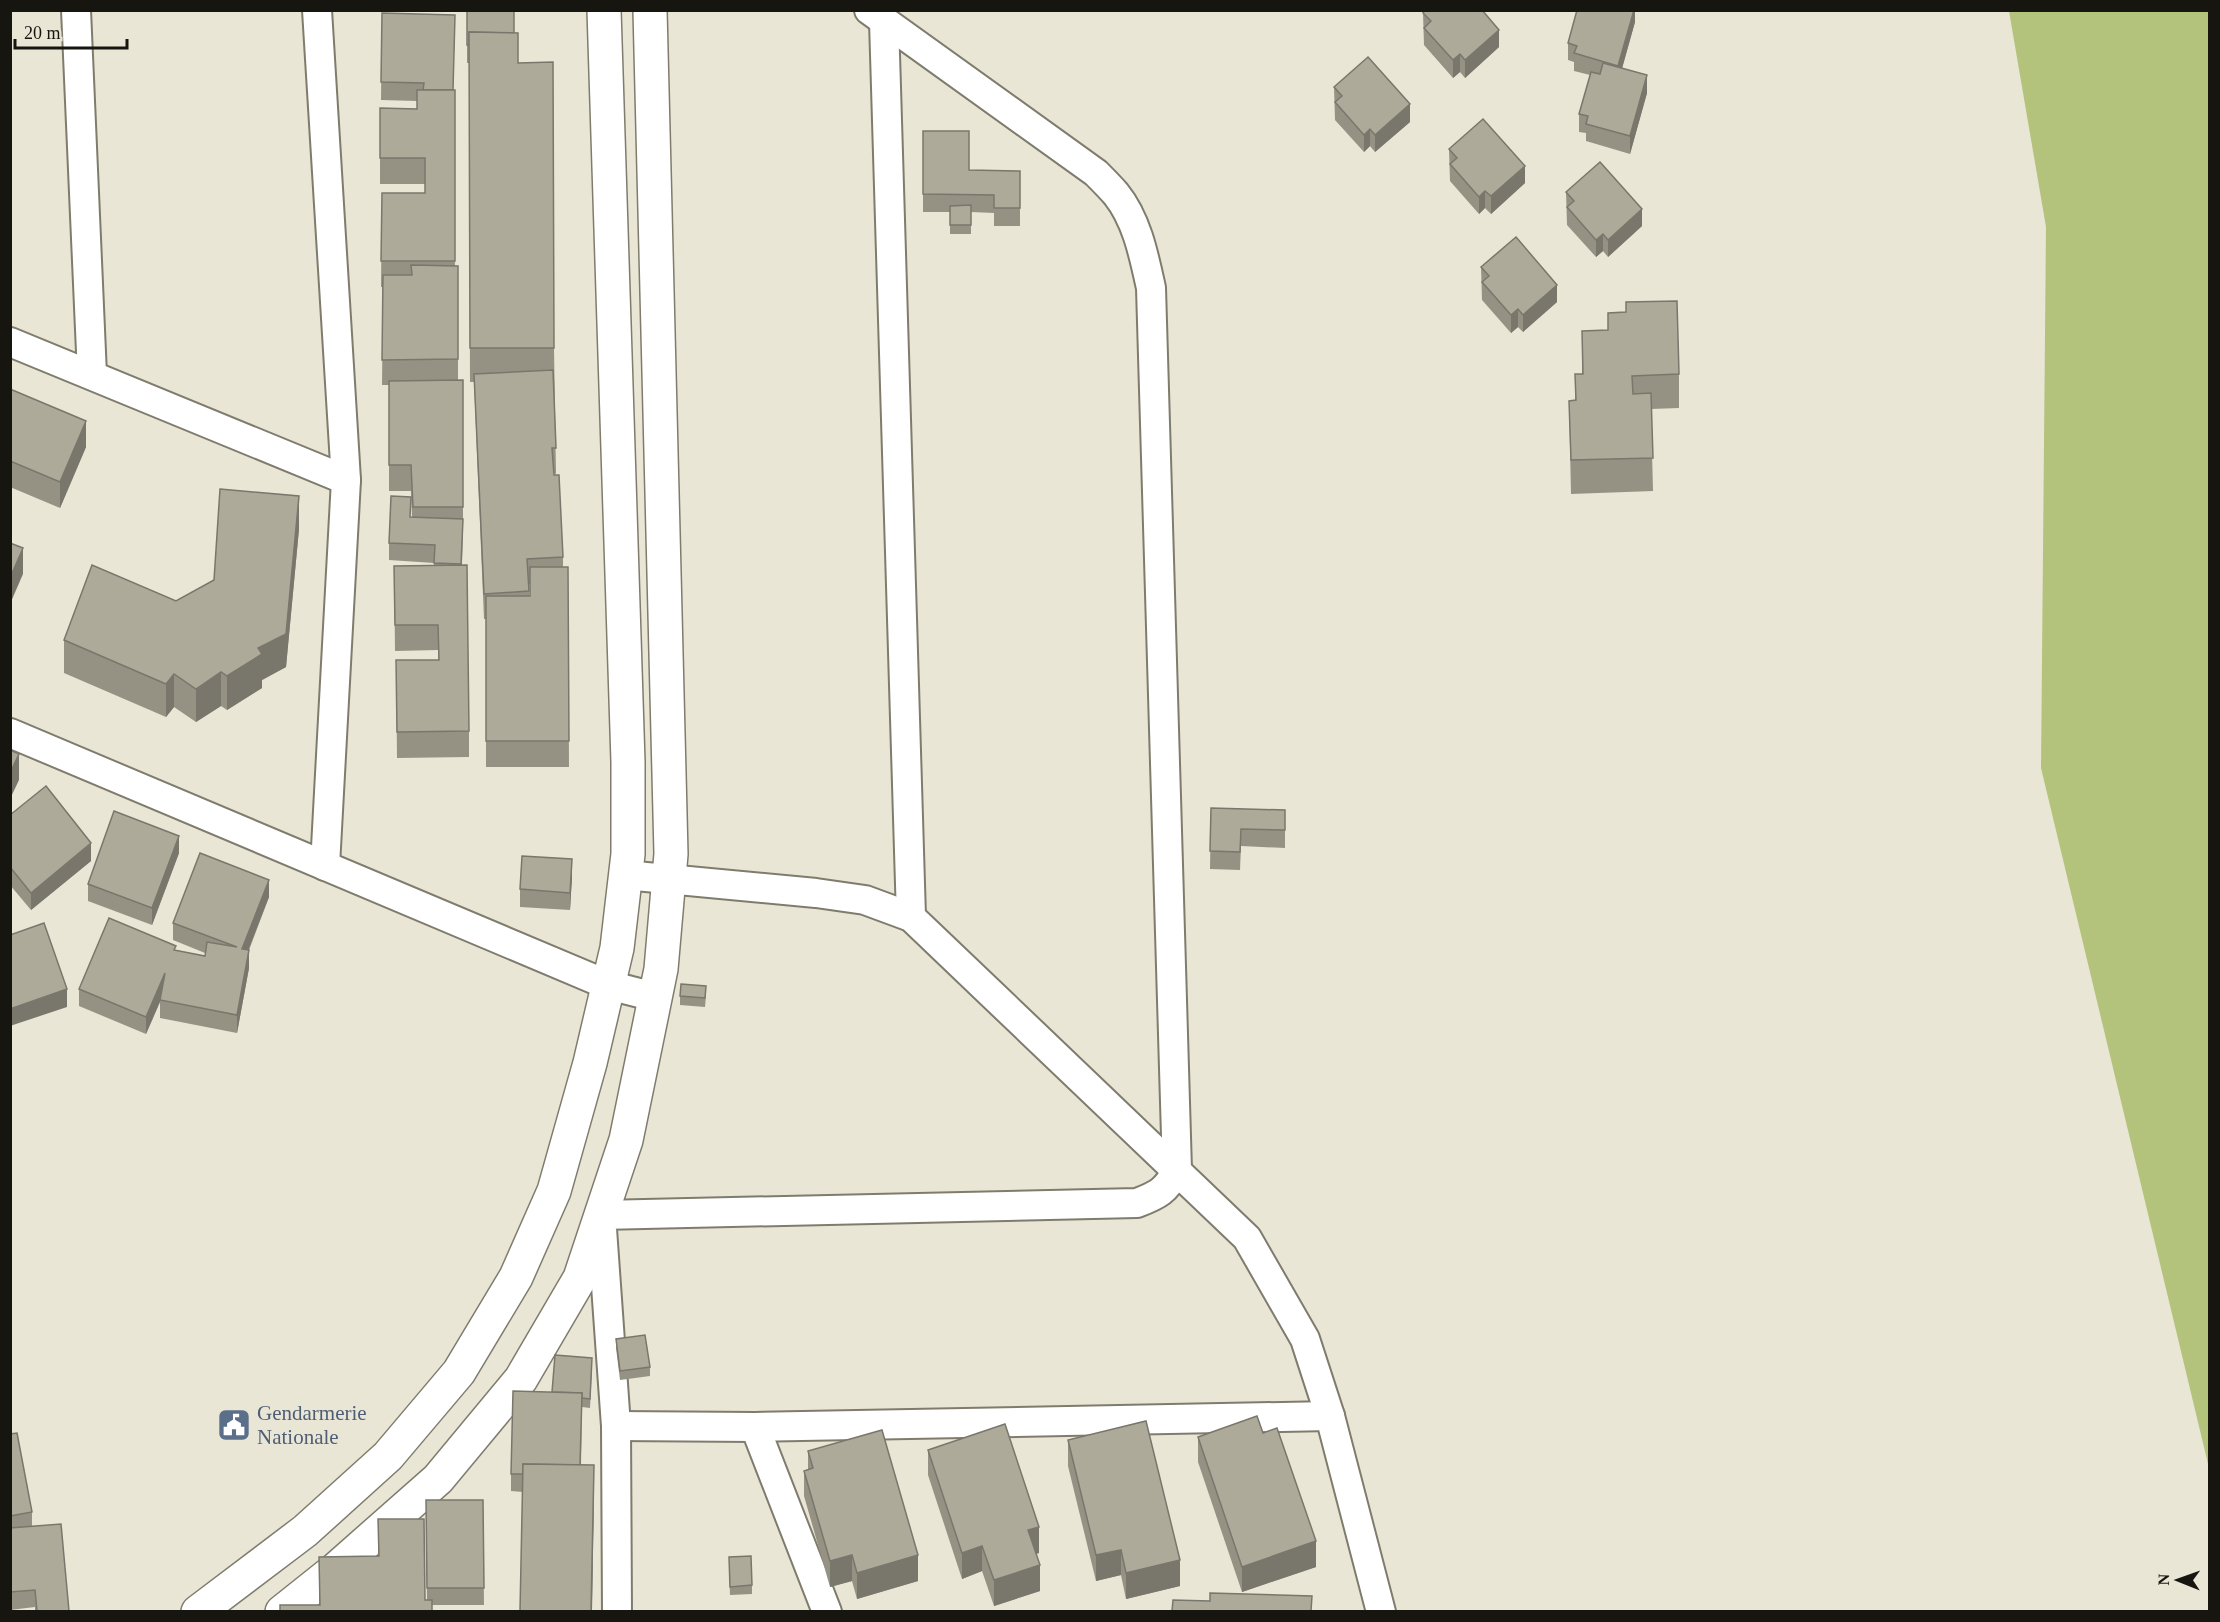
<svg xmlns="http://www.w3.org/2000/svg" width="2220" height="1622" font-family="Georgia,serif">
	<rect width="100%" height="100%" fill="#e9e6d6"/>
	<!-- green -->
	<path fill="#b4c37c" d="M2009,11h200v1457l-168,-700 5,-541z"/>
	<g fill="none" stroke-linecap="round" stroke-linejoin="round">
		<defs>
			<g id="minor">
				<path d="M76,10l16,365"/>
				<path d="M317,10l29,470 -21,386"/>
				<path d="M884,21l27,896"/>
				<path d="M10,342l336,138"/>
				<path d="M10,733l598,252 47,12"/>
				<path d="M625,875l191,18 49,7 46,17 336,321 58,101 25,77 51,196"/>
				<path d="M616,1426l139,1 575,-11"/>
				<path d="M755,1427l72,185"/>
				<path d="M617,1612l-1,-186 -15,-211 536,-12c21,-8 29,-12 40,-33l-26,-882c-7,-32 -14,-68 -35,-94 -6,-7 -13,-14 -20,-21l-227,-163"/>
			</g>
			<g id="secondary">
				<path d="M198,1612l107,-81 83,-75 71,-84 57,-95 38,-86 36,-128 27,-115 11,-94v-92l-24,-752"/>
				<path d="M282,1612l54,-43 102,-90 83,-100 59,-101 46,-138 35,-171 10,-115 -21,-844"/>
			</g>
		</defs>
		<!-- minor casing -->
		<use href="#minor" stroke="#7f7c6d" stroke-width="32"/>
		<!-- secondary casing -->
		<use href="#secondary" stroke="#7f7c6d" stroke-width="36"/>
		<!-- minor -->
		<use href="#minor" stroke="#fff" stroke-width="28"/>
		<!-- secondary -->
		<use href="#secondary" stroke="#fff" stroke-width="33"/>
	</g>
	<!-- wall -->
	<g fill="#959284" fill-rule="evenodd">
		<path d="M379,10h73v1l-73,1z"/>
		<path d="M467,10l47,23 40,315 2,126 -3,-1 10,84v10h5l1,200h-83v-148h-2l-10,-237h-4l-1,-319h-2zM529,584h1v12h-1z"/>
		<path d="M1635,10v12l-13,46 25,25 -17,61 -44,-13v-8l-7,-1v-18l11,-39 -16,-4v-9l-6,-2v-17z"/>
		<path d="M382,13l71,77 2,176h3v114h5v153l-1,32 7,166v26l-72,1 -1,-98h42v-10l-43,1 -1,-85h40v-3l-45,-3v-17l22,-26h1l-1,-26h-22v-106h-7l1,-98h-2l1,-94h43v-9h-45v-76l37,1v-8l-36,-1z"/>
		<path d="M1423,13l76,34 -34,31 -5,-6 -7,6 -29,-33z"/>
		<path d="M1334,87l76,35 -35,30 -5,-6 -6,6 -29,-32z"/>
		<path d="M923,131l46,39 51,1v55h-26v-13l-23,-1v22h-21v-22h-27z"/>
		<path d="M1449,149l76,34 -34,31 -6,-6 -6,6 -29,-33z"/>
		<path d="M1566,192l76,34 -34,31 -5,-6 -7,6 -29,-32z"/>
		<path d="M1481,267l76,35 -34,30 -5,-5 -7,6 -29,-33z"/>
		<path d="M1582,331l97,43v34l-28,1 2,82 -82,3 -2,-93 6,-1v-26h7z"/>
		<path d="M10,389l76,58 -26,61 -50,-21z"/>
		<path d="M299,529l-13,138 -24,13v8l-35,22 -6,-4 -25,16 -22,-15 -8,10 -102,-44v-33l112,-39 38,-21z"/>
		<path d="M1211,808l74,2v38l-44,-2 -1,24 -30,-1z"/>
		<path d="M10,815l81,46 -60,49 -21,-25z"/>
		<path d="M179,853l-27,72 -64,-24v-17z"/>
		<path d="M572,877l-2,33 -50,-3v-18z"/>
		<path d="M269,897l-20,53v18l-12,65 -77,-15v-16l-14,32 -67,-28v-17l97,-39 29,6v-3l-32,-13v-17z"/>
		<path d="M706,995l-1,12 -25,-2v-9z"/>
		<path d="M616,1339l34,28v9l-30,4 -4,-32z"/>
		<path d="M592,1367l-2,41 -8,-1 -1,58 13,34 -2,112h-72l3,-119 -12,-1v-17l41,-82z"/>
		<path d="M1263,1433l53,134 -74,25 -44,-130v-25z"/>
		<path d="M10,1434l22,78v14l37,85h-34v-4l-25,3z"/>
		<path d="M1068,1440l112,146 -54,13 -5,-24 -25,6 -28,-115z"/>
		<path d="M928,1450l111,103 -3,1 4,37 -46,15 -12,-35 -20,8 -34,-104z"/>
		<path d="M808,1451l110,130 -61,18 -5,-18 -22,6 -26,-91v-25l4,-1z"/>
		<path d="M426,1500h57l1,105h-165v-48l59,-1v-37l47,81h2z"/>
		<path d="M729,1566l23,19v9l-22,1z"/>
	</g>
	<!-- shaded-wall -->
	<g fill="#79776c">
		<path d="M1634,10h1v12l-17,61v-17z"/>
		<path d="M1499,30v17l-34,31v-18z"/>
		<path d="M1460,54v18l-7,6v-18z"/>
		<path d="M1647,75v18l-17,61v-18z"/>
		<path d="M1410,104v18l-35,30v-17z"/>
		<path d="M1370,129v17l-6,6v-17z"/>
		<path d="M1525,166v17l-34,31v-18z"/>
		<path d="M1485,191v17l-6,6v-17z"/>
		<path d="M1642,209v17l-34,31v-17z"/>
		<path d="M1603,234v17l-7,6v-17z"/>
		<path d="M1557,285v17l-34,30v-17z"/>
		<path d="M1518,309v18l-7,6v-18z"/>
		<path d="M86,421v26l-26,61v-26z"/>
		<path d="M299,496v33l-13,138 -24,13v8l-35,22v-34z"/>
		<path d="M23,548v26l-13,30v-26z"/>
		<path d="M221,672v34l-25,16v-33z"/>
		<path d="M174,674v33l-8,10v-33z"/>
		<path d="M19,754v26l-9,19v-26z"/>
		<path d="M179,836v17l-27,72v-17z"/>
		<path d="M91,843v18l-60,49v-17z"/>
		<path d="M572,859v18l-2,33v-17z"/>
		<path d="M269,880v17l-27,69v-17z"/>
		<path d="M249,950v18l-12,65v-18z"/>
		<path d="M165,973v17l-19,44v-17z"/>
		<path d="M67,989v18l-57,19v-17z"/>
		<path d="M594,1465l-2,146h-1z"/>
		<path d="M1039,1527v26l-11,3v-26z"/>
		<path d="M1316,1541v26l-74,25v-25z"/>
		<path d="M982,1546v25l-20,8v-26z"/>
		<path d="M1121,1550v25l-25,6v-26z"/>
		<path d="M852,1555v26l-22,6v-26z"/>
		<path d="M918,1555v26l-61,18v-26z"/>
		<path d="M1180,1560v26l-54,13v-26z"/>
		<path d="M1040,1565v26l-46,15v-26z"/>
	</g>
	<!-- building -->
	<g fill="#adaa9a" stroke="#79776c" stroke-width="1.5">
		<path d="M467,10h47v23l-45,-1v13h-2z"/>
		<path d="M1425,10h57l17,20 -34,30 -5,-6 -7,6 -29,-32 7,-7 -8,-8z"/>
		<path d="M1577,10h57l-16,56 -44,-13 3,-7 -9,-3z"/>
		<path d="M382,13l73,2 -2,75h-30l1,-7 -43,-1z"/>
		<path d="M469,32l49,1v30l35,-1 1,286h-84z"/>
		<path d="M1368,57l42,47 -35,31 -5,-6 -6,6 -29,-33 7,-6 -8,-9z"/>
		<path d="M1603,63l44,12 -17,61 -44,-12 2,-8 -9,-2 12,-42 9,2z"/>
		<path d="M417,90h38v171h-74l1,-68h43v-35h-45v-50l37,1z"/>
		<path d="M1483,119l42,47 -34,30 -6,-5 -6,6 -29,-33 7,-6 -8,-9z"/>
		<path d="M923,131h46v39l51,1v37h-26v-13l-71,-1z"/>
		<path d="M1600,162l42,47 -34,31 -5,-6 -7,6 -29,-33 7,-6 -8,-9z"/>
		<path d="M971,205v20h-21v-19z"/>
		<path d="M1516,237l41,48 -34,30 -5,-6 -7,6 -29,-33 7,-6 -8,-9z"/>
		<path d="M411,265l47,1v93l-76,1 1,-85h29z"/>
		<path d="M1677,301l2,73 -47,2 1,18 18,-1 2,65 -82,2 -2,-59 7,-1 -1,-26h8l-1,-43 26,-1v-17l18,-1v-10z"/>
		<path d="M553,370l3,78h-4l2,27h5l4,82 -36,2 2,32 -45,3 -10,-220z"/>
		<path d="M463,380v127h-50l-2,-42h-22v-84z"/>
		<path d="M10,389l76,32 -26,61 -50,-21z"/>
		<path d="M220,489l79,7 -13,138 -28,14 4,6 -35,22 -6,-4 -25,17 -22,-15 -8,10 -102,-44 28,-75 84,36 38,-21z"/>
		<path d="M391,496l20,1 -1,20 53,2 -2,45 -27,-1 1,-18 -46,-2z"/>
		<path d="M10,543l13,5 -13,30z"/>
		<path d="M467,565l2,166 -72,1 -1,-72h43l-1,-35h-43l-1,-59z"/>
		<path d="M530,567h38l1,174h-83v-145h44z"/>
		<path d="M10,750l9,4 -9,19z"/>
		<path d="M46,786l45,57 -60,50 -21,-26v-52z"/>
		<path d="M1211,808l74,2v20l-44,-1 -1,23 -30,-1z"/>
		<path d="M114,811l65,25 -27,72 -64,-24z"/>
		<path d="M200,853l69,27 -27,69 7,1 -12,65 -77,-15 5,-27 -19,44 -67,-28 30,-71 67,28 -2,4 31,6 2,-14 30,5 -64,-24z"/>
		<path d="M522,856l50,3 -2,34 -50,-4z"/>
		<path d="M44,923l23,66 -57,20v-74z"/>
		<path d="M681,984l25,2 -1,12 -25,-2z"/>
		<path d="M645,1335l5,32 -30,4 -4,-32z"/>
		<path d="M555,1355l37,3 -2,41 -8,-1v-5l-30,-1z"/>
		<path d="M513,1391l69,2 -2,72 -57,-1v10h-12z"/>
		<path d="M1257,1416l6,17 14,-5 39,113 -74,26 -44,-130z"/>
		<path d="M1146,1421l34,139 -54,13 -5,-23 -25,5 -28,-115z"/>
		<path d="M1005,1424l34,103 -11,3 12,35 -46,15 -12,-34 -20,7 -34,-103z"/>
		<path d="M882,1430l36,125 -61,18 -5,-18 -22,6 -26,-90 9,-3 -5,-17z"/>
		<path d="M17,1433l15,79 -22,4v-82z"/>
		<path d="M523,1464l71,1 -3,146h-71z"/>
		<path d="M426,1500h57l1,88h-57z"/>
		<path d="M378,1519h46l1,81h7v11h-152v-6h40l-1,-48 60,-1z"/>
		<path d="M61,1524l8,87h-32l-2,-21 -25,2v-64z"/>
		<path d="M751,1556l1,29 -22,2 -1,-30z"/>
		<path d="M1210,1593l102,3 -1,15h-139l1,-11 37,1z"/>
	</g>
	<!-- icons -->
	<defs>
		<symbol id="civic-square" viewBox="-11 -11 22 22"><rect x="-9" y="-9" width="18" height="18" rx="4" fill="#5c6f8a" stroke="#e9e6d6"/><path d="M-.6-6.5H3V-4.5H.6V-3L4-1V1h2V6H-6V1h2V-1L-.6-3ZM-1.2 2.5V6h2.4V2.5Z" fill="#fff"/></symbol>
	</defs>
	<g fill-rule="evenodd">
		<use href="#civic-square" x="215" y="1406" width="38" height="38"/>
	</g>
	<g text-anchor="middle" stroke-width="5" stroke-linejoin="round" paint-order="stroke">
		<!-- service labels -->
		<g font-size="21" fill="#4e5e75" stroke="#e9e6d6" text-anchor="start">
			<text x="257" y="1420">Gendarmerie<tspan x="257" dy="24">Nationale</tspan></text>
		</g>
	</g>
	<!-- border -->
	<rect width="2220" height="1622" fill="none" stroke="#16150f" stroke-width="24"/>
	<!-- north arrow -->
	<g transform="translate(2178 1580) rotate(271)" stroke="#e9e6d6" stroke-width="4.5" paint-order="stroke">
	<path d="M0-4.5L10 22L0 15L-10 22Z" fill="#16150f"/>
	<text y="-9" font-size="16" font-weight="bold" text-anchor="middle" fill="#16150f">N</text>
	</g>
	<!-- scale -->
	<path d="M15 39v9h112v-9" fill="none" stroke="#16150f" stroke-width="3"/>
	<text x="24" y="39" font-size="18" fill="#16150f" stroke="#e9e6d6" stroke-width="4.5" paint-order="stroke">20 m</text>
</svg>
